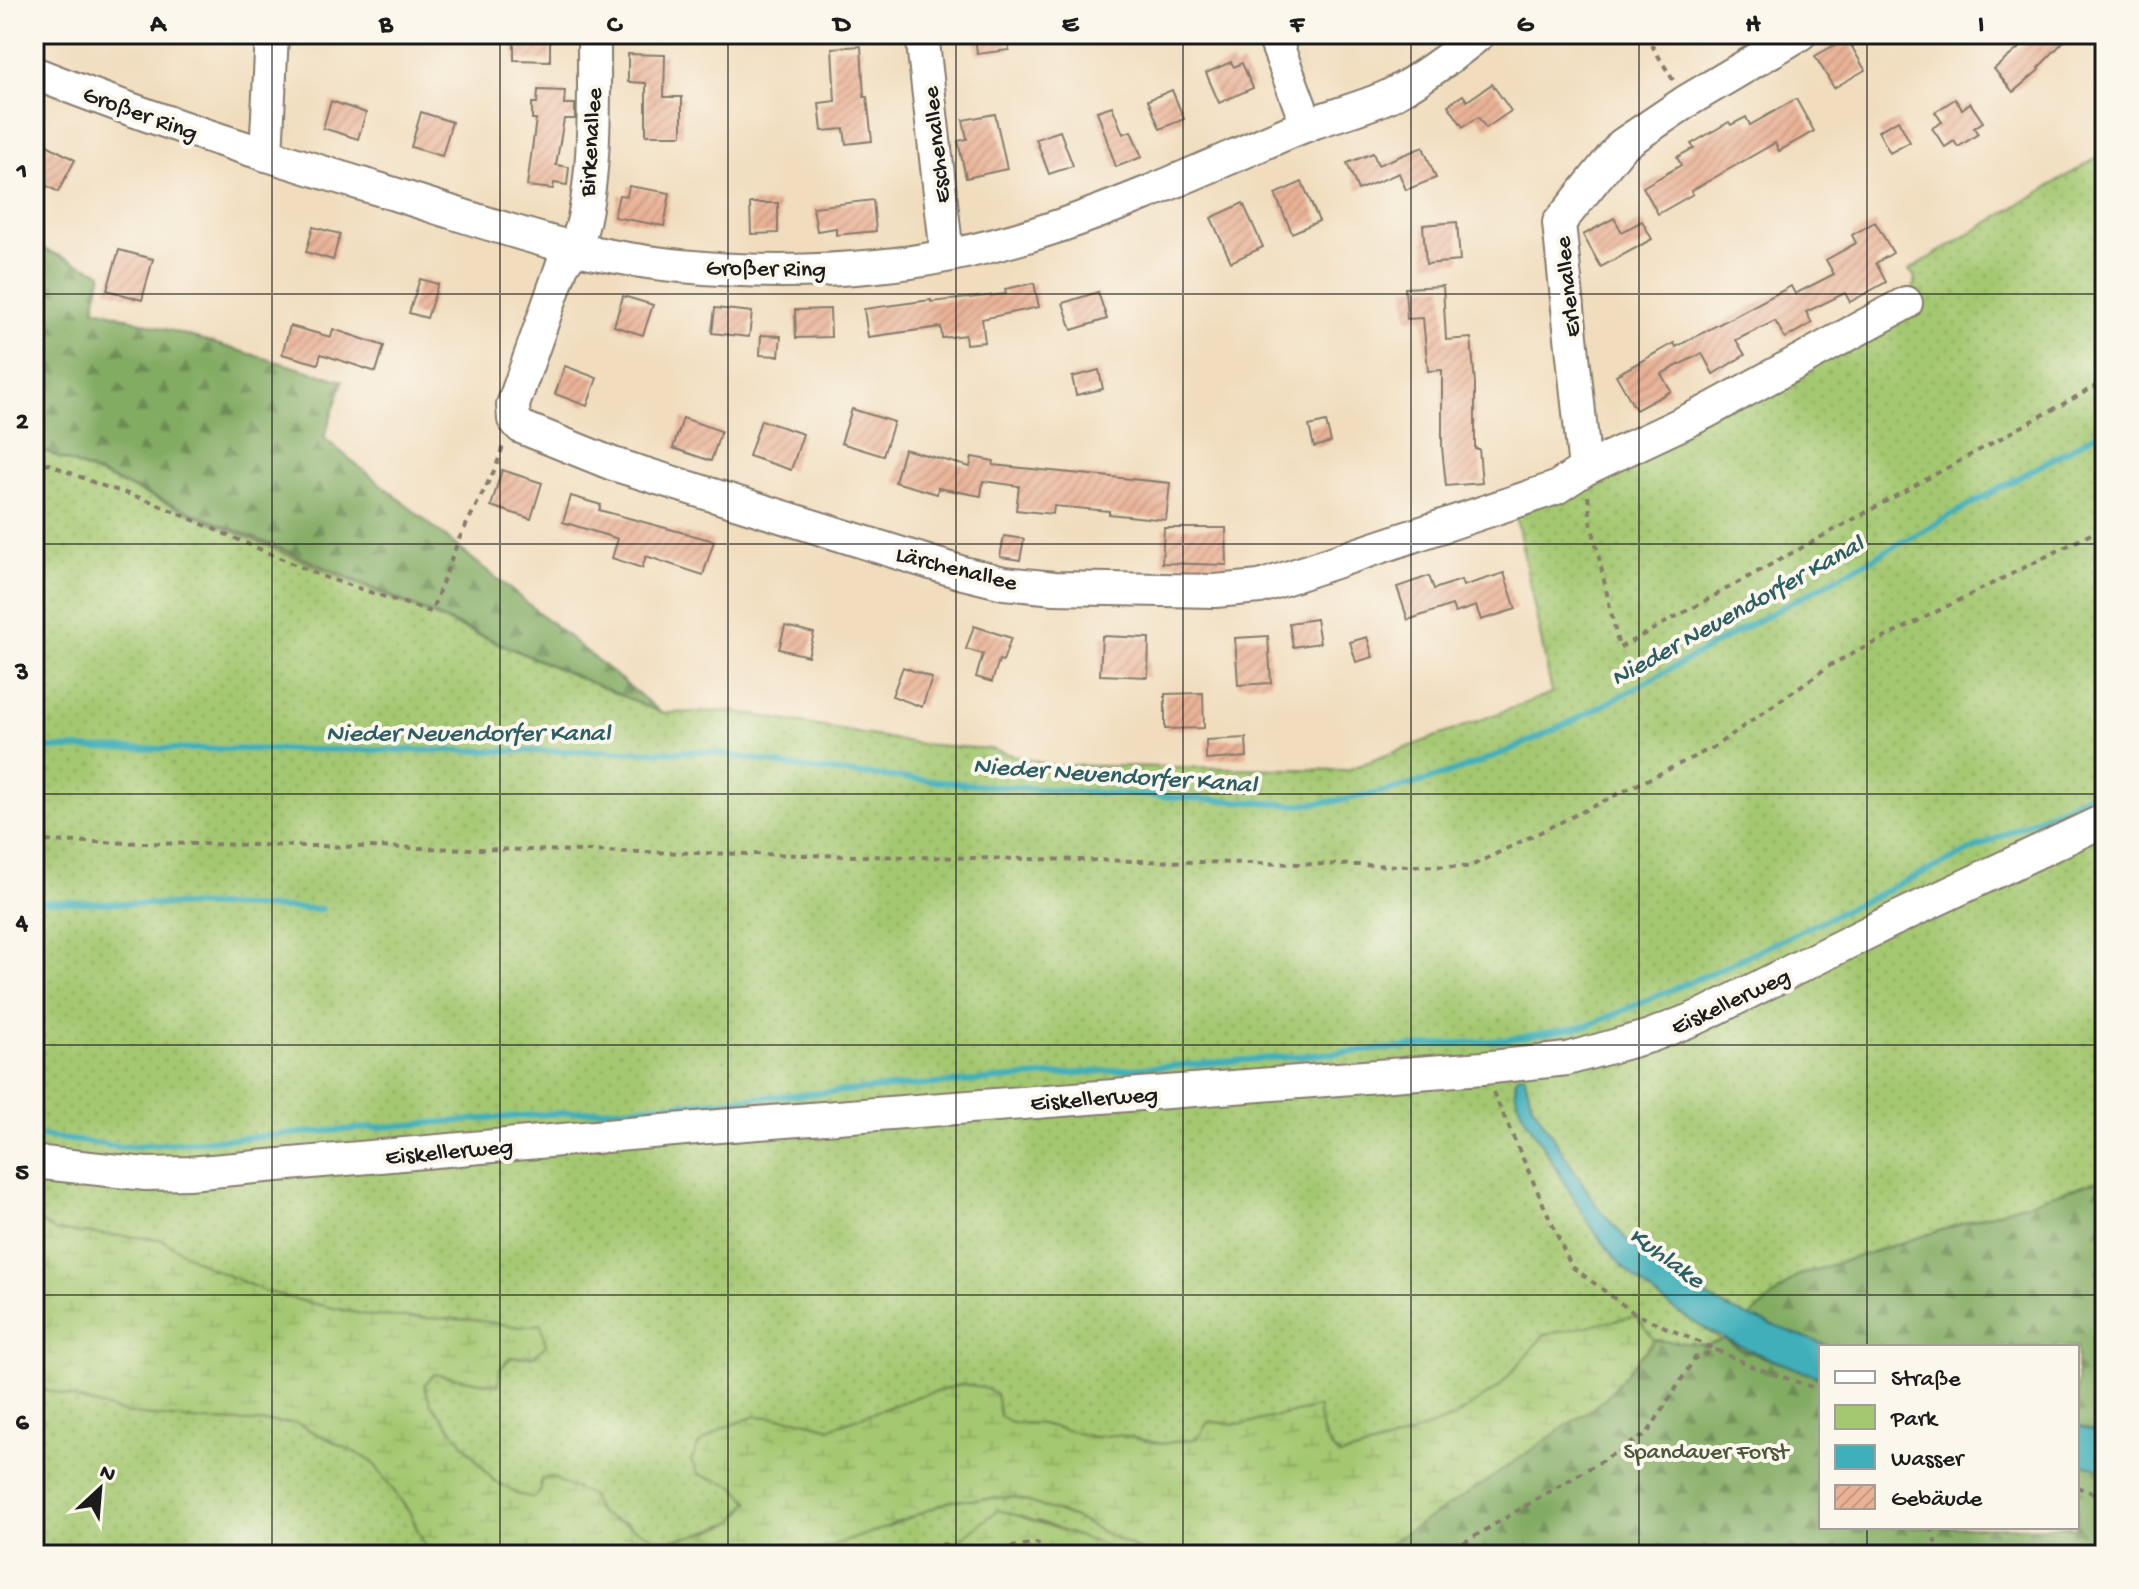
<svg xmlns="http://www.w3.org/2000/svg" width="2139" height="1589" font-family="'Gochi Hand',sans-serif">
	<defs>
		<pattern id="green-dots" width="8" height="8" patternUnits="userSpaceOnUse" patternTransform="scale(2)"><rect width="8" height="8" fill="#a4c871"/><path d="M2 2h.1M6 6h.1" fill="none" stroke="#8dab61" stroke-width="1.8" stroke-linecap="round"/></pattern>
		<pattern id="forest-firs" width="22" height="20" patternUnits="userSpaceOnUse" patternTransform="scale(2)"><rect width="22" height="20" fill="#83ac63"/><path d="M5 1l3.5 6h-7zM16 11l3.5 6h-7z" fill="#6a8b51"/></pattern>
		<pattern id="wetland-marsh" width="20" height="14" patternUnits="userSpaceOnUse" patternTransform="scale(2)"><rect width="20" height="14" fill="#a4c871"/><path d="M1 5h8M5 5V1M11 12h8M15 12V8" fill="none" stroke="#8dab61"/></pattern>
		<pattern id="building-hatch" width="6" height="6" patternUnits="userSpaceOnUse" patternTransform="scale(2)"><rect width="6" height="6" fill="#e9b296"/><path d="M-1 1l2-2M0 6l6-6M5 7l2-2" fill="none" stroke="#c79881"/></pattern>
	</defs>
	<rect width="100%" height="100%" fill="#fbf7ec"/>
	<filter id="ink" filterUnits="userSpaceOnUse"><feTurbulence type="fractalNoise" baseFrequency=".0125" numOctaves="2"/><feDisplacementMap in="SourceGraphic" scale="16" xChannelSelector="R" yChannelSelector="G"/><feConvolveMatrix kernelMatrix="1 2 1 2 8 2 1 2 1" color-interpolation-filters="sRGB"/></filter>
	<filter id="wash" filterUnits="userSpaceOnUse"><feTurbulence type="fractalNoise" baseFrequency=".006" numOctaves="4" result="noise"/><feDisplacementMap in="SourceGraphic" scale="32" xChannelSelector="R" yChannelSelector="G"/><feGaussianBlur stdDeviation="1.8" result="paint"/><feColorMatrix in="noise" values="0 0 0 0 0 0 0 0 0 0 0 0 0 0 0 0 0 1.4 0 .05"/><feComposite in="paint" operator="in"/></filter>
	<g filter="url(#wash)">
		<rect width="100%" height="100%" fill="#f1ddbe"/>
		<!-- green -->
		<g fill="url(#green-dots)" stroke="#607246" stroke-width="2">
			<path d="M2105,153v1025l-308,98 -48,42 -42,-20 -78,-56 -30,-33 -67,-105 -8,-30 2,45 48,80 64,80 41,34 44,28 -16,4 -53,-5 -6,-9 -104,4c-14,17 -28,37 -45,52 -42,38 -105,54 -159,69 -16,-14 -20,-29 -22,-49l-74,17 -36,-2 -10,16 -36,6 -44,-9 -25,2 -52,-13 -30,-1 -11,-6 -81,-21 -88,32 -36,-9 -97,55 37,12 14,15 -15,20 -40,15 -29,4 -21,-5 -19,-12 -20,-4 -29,-31 -35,2 -6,9 -18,-5 -25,-15 -61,-75 -7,-19 10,-11 65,11 1,-16 10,-11 25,-2 6,-32 -21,3 -46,-7 -103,-4 -61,-13 -46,-12 -54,-23 -50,-29 -105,-8 -21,-13v-771l628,266 70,-2 189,33 69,5 60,16 297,5 205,-77 -36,-177 395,-209 4,-30 -6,-7z"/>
			<path d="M34,1386l90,27 80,8 92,2 76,38 38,52 19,42h-395z"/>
			<path d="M1014,1497l59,20 76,38h-17l-58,-18 -35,-16 -76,16 -30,18h-129l75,-25 71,-29z"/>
		</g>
		<!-- forest -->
		<g fill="url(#forest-firs)" stroke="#506440" stroke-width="2">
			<path d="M34,245l68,28 -8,35 249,73 -19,57 338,275 -359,-155 -269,-111z"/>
			<path d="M2105,1178v257l-28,-9v-79h-246l-82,-29 48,-42z"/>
			<path d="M1724,1339l17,10 80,29v149h256v-65l28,8v85h-734l108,-69 126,-87 49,-59 53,5z"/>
		</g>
		<!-- wetland -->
		<g fill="url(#wetland-marsh)" stroke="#607246" stroke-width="2">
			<path d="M34,1218l21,13 105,8 50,29 54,23 46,12 61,13 103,4 46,7 21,-3 5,21 -11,11 -25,2 -10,11 -1,16 -65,-11 -10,11 7,19 61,75 25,15 18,4 6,-8v-11l12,-2c12,10 25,12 39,19 5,25 16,19 35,29 12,5 21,12 34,14 15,3 60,-9 73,-18 6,-4 11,-14 15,-20l-14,-15 -37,-12 -7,-13 8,-17 24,-16 33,-12 39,3 36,9 88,-32 44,-12 19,3 14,7 4,22 11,7 30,1 52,13 25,-2 44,9 36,-6 10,-16 36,2 75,-17c0,20 5,36 21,49l47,-13 66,-25 46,-31 45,-52 92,-19 18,24 -49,59 -126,87 -108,69h-222l-76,-38 -59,-20 -64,4 -71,29 -76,25h-374l-19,-42 -38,-52 -76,-38 -92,-2 -80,-8 -90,-27z"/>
			<path d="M998,1510c46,12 89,31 134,45h-199l30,-18z"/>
		</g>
		<!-- water -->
		<g fill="#3fafb9" stroke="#2e666a" stroke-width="2">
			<path d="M1524,1074l8,30 67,105 30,33 66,48 34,19 102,38h-10v31c-77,-29 -147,-55 -204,-118 -29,-32 -48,-72 -70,-108 -12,-21 -39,-50 -30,-76z"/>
			<path d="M2077,1426l28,9v35l-28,-8z"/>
		</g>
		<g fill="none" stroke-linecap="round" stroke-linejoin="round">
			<!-- stream -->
			<g stroke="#3fafb9" stroke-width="6">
				<path d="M34,748l677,4 97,17 168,16 321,20c166,-12 305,-99 447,-177 121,-65 242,-131 361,-199"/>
				<path d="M34,901l288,8"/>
				<path d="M34,1135l88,12 1381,-107 84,-14 133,-57 385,-182"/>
			</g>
		</g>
		<g id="blocks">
			<!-- building -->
			<g fill="url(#building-hatch)">
				<path d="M514,34h36v27l-36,-1z"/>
				<path d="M975,34h32l2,16 -32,4z"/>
				<path d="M2036,34h35l-33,34 1,2 -26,22 -19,-23z"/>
				<path d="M1847,38l18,32 -31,18 -19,-32z"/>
				<path d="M861,46l3,51h3l5,44 -26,3 -2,-15 -22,2 -3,-28 16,-2 -3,-53z"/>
				<path d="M628,54l37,1 -1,42h18v38h-36v-52l-18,-1z"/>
				<path d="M1231,62l3,5 8,-4 11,25 -34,15 -13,-30z"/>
				<path d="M1492,84l19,27 -25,17 -8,-11 -15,10 -15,-22 15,-10 4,6z"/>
				<path d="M538,90l27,1 -1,13h11v15h-11l-8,46 13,2 -2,18 -13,-2 -1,6 -26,-3 9,-67h-4v-16h5z"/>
				<path d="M1172,90l12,29 -24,10 -12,-29z"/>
				<path d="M1796,99l18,32 -35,20 -4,-8 -84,48 2,3 -35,20 -15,-27 38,-22 -4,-8 17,-9 -3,-4 38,-22 2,3 15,-8 4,8z"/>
				<path d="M1955,99l7,10 8,-6 13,19 -9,6 4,6 -20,13 -4,-6 -9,6 -13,-19 10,-6 -7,-10z"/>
				<path d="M331,101l35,12 -8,26 -35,-11z"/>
				<path d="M1112,106l11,28 8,-3 11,26 -26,10 -19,-56z"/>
				<path d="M421,112l31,10 -10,34 -31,-9z"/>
				<path d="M995,114l12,55 -41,9 -8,-37 9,-2 -4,-19z"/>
				<path d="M1898,120l12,22 -20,11 -12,-22z"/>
				<path d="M1060,131l13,35 -24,8 -13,-35z"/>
				<path d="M34,138l41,22 -17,32 -24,-13z"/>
				<path d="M1423,147l13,31 -30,12 -7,-17 -41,17 -11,-27 26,-10 5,12z"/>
				<path d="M1302,182l17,39 -27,12 -17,-39z"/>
				<path d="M629,186l41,7 -6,33 -50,-9 5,-22 8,1z"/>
				<path d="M873,200l3,31 -40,4v-7l-19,3 -4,-24z"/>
				<path d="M750,203h28v30l-27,1z"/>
				<path d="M1243,203l20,44 -32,15 -20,-44z"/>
				<path d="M1614,218l8,14 20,-11 10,18 -51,28 -18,-32z"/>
				<path d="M1457,222l3,39 -34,3 -3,-39z"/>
				<path d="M1875,222l18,31 -17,10 10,19 -36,20 -5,-9 -39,19 6,11 -27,15 -10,-17 -39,19 9,15 -32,19 -11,-21 -41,21 10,17 -35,19 -20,-35 58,-32 2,4 115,-61 4,8 39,-20 -8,-14 30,-17 -4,-8z"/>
				<path d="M313,227l27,7 -7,26 -27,-8z"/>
				<path d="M119,250l34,9 -11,41 -35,-10z"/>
				<path d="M420,279l18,5 -11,34 -18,-5z"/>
				<path d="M1034,283l5,24 -57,12 3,23 -19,2 -1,-9 -23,3 -1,-11 -73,10 -4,-28 67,-9v2l75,-8 -1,-5z"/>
				<path d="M1443,286l3,54 25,-2 4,46v65h4l3,34 -36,3 -4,-39v-77l-14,1 -5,-53 -16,1 -2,-31z"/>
				<path d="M1098,292l9,27 -35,11 -9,-27z"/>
				<path d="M623,296l30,9 -10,30 -29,-9z"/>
				<path d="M715,308l37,4 -3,25 -37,-4z"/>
				<path d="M830,309l1,28 -35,1 -1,-28z"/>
				<path d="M290,326l41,11 2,-8 51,17 -8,26 -55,-18 -3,10 -36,-10z"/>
				<path d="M761,335l20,1 -2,20 -19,-1z"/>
				<path d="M565,366l32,12 -10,28 -32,-12z"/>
				<path d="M1099,370l4,19 -27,6 -4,-18z"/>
				<path d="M852,409l42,13 -11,34 -42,-13z"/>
				<path d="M683,418l38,13 -10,30 -38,-13z"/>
				<path d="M761,420l42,14 -12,36 -42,-14z"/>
				<path d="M1326,422l5,20 -17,5 -5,-21z"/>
				<path d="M904,449l66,18 2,-10 22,4 -1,4 177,18 -4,37 -57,-6v-3l-55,-5 -1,8 -37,-4 3,-24 -36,-5 -2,15 -43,-8 -1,6 -42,-12z"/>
				<path d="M502,470l40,13 -11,36 -40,-13z"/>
				<path d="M571,496l30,9 -2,5 115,31 -11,34 -57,-19 -4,12 -30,-10 6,-19 -55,-17z"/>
				<path d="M1164,528h62l1,37 -65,-2z"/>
				<path d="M1004,536l20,3 -4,21 -20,-3z"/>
				<path d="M1504,573l12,36 -35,11 -5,-14 -21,7 -3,-8 -44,15 -11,-33 32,-11 5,13 27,-9 2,6z"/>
				<path d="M1316,619l4,24 -27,4 -4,-24z"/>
				<path d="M785,626l29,7 -6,23 -29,-7z"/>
				<path d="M974,626l37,12 -8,23 -4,-1 -7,22 -16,-5 7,-23 -17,-5z"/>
				<path d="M1102,636l47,2 -1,39 -48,-2z"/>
				<path d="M1268,636l3,47 -33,2 -3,-47z"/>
				<path d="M1367,637l6,20 -17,5 -6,-20z"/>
				<path d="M903,667l29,11 -10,29 -30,-11z"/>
				<path d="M1203,693l1,35 -39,1v-35z"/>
				<path d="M1246,738l1,19 -41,3v-20z"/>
			</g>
		</g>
	</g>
	<g filter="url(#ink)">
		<use href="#blocks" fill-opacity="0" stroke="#867c6d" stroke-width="2"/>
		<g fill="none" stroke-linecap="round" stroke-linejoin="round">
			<defs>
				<g id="minor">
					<path d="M594,34c0,59 2,136 -12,193 -4,14 -12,27 -20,39l-49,139 1,14 7,8 92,37 350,109 41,10 51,5 160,3 45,-4 296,-99 29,-19 121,-57 200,-109"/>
					<path d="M922,34l25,221"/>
					<path d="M1273,34l34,91"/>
					<path d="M34,73c111,44 226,81 341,115 65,20 131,43 198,60 97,23 205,28 304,18 130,-12 239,-59 357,-110 26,-11 51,-23 78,-33 25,-9 54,-16 79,-28 32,-17 60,-38 88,-61"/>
					<path d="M266,155l6,-121"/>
					<path d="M1585,469l-26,-246 63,-78 65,-44 113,-67"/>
					<path d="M34,1162l112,12 43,-1 530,-47 764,-58 84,-9 83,-23 51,-20 192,-96 212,-100"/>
				</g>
			</defs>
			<!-- minor casing -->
			<use href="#minor" stroke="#867c6d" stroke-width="36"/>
			<!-- path -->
			<g stroke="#867c6d" stroke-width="4" stroke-dasharray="6 6" stroke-linecap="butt">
				<path d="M1645,34l28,46"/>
				<path d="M34,458l66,27 50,16 171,75 110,36 28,-73 37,-72 8,-24"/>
				<path d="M1588,496l3,26 28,126 486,-267"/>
				<path d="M34,841l1435,26 245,-120 118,-83 273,-137"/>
				<path d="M1493,1092l78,174 63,47 122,55 65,22"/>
				<path d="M2077,1487l28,11"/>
				<path d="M1930,1527l10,28"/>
				<path d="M920,1555l24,-11 22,10 71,-11 14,12"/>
				<path d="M1443,1555l204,-121 48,-76 22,-8"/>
			</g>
			<!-- minor -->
			<use href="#minor" stroke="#fff" stroke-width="32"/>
		</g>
	</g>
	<!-- grid -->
	<path fill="none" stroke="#1c1c1c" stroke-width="2" stroke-opacity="0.55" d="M272,34v1521M500,34v1521M728,34v1521M956,34v1521M1183,34v1521M1411,34v1521M1639,34v1521M1867,34v1313M34,294h2071M34,544h2071M34,794h2071M34,1045h2071M34,1295h2071M1867,1527v28"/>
	<g text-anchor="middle" stroke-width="8" stroke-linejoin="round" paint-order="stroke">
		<!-- street labels -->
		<g font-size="24" fill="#1c1c1c" stroke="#fbf7ec">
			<text transform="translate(141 112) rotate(20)" y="8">Großer Ring</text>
			<text transform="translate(589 142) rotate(-86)" y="8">Birkenallee</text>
			<text transform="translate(935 145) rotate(-96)" y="8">Eschenallee</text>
			<text transform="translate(766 267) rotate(1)" y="8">Großer Ring</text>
			<text transform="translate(1566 287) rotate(-96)" y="8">Erlenallee</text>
			<text transform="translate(957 567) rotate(14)" y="8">Lärchenallee</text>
			<text transform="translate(1730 1000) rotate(-25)" y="8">Eiskellerweg</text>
			<text transform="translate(1094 1097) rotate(-4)" y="8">Eiskellerweg</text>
			<text transform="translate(449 1150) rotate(-5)" y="8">Eiskellerweg</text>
		</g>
		<!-- park labels -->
		<g font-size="24" fill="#4c583a" stroke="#fbf7ec">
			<text x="1706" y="1458">Spandauer Forst</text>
		</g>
		<!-- water labels -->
		<g font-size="26" font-style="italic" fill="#2c5e63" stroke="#fbf7ec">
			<text transform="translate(1736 609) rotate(-29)" y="9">Nieder Neuendorfer Kanal</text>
			<text x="468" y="740">Nieder Neuendorfer Kanal</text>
			<text transform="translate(1115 773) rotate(4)" y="9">Nieder Neuendorfer Kanal</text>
			<text transform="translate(1668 1256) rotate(36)" y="9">Kuhlake</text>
		</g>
	</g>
	<!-- margin -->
	<rect width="2139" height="1589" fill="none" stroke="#fbf7ec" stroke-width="88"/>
	<!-- legend -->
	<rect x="1819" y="1345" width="260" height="184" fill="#fbf7ec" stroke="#a29f99" stroke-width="2"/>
	<rect x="1835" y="1371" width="40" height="12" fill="#ffffff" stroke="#a29f99" stroke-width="2"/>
	<text x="1891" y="1385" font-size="24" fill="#1c1c1c">Straße</text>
	<rect x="1835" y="1405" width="40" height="24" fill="#a4c871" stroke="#a29f99" stroke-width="2"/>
	<text x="1891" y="1425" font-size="24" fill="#1c1c1c">Park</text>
	<rect x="1835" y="1445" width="40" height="24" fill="#3fafb9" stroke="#a29f99" stroke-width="2"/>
	<text x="1891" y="1465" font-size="24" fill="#1c1c1c">Wasser</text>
	<rect x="1835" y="1485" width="40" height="24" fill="url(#building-hatch)" stroke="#a29f99" stroke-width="2"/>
	<text x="1891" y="1505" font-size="24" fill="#1c1c1c">Gebäude</text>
	<!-- north arrow -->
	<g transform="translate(100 1489) rotate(26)" stroke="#fbf7ec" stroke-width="6" paint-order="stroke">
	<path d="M0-6L14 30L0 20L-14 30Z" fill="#1c1c1c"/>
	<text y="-12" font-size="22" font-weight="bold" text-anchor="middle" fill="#1c1c1c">N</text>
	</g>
	<rect x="44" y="44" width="2051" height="1501" fill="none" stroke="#1c1c1c" stroke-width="3"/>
	<g font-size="26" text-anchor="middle" font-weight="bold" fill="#1c1c1c">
		<text x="158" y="31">A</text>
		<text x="386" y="31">B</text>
		<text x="614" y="31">C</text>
		<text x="842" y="31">D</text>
		<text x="1070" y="31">E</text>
		<text x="1297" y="31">F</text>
		<text x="1525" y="31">G</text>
		<text x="1753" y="31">H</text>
		<text x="1981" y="31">I</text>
		<text x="22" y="178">1</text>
		<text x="22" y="428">2</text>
		<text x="22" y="679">3</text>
		<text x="22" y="929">4</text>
		<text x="22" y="1179">5</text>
		<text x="22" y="1429">6</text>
	</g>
</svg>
